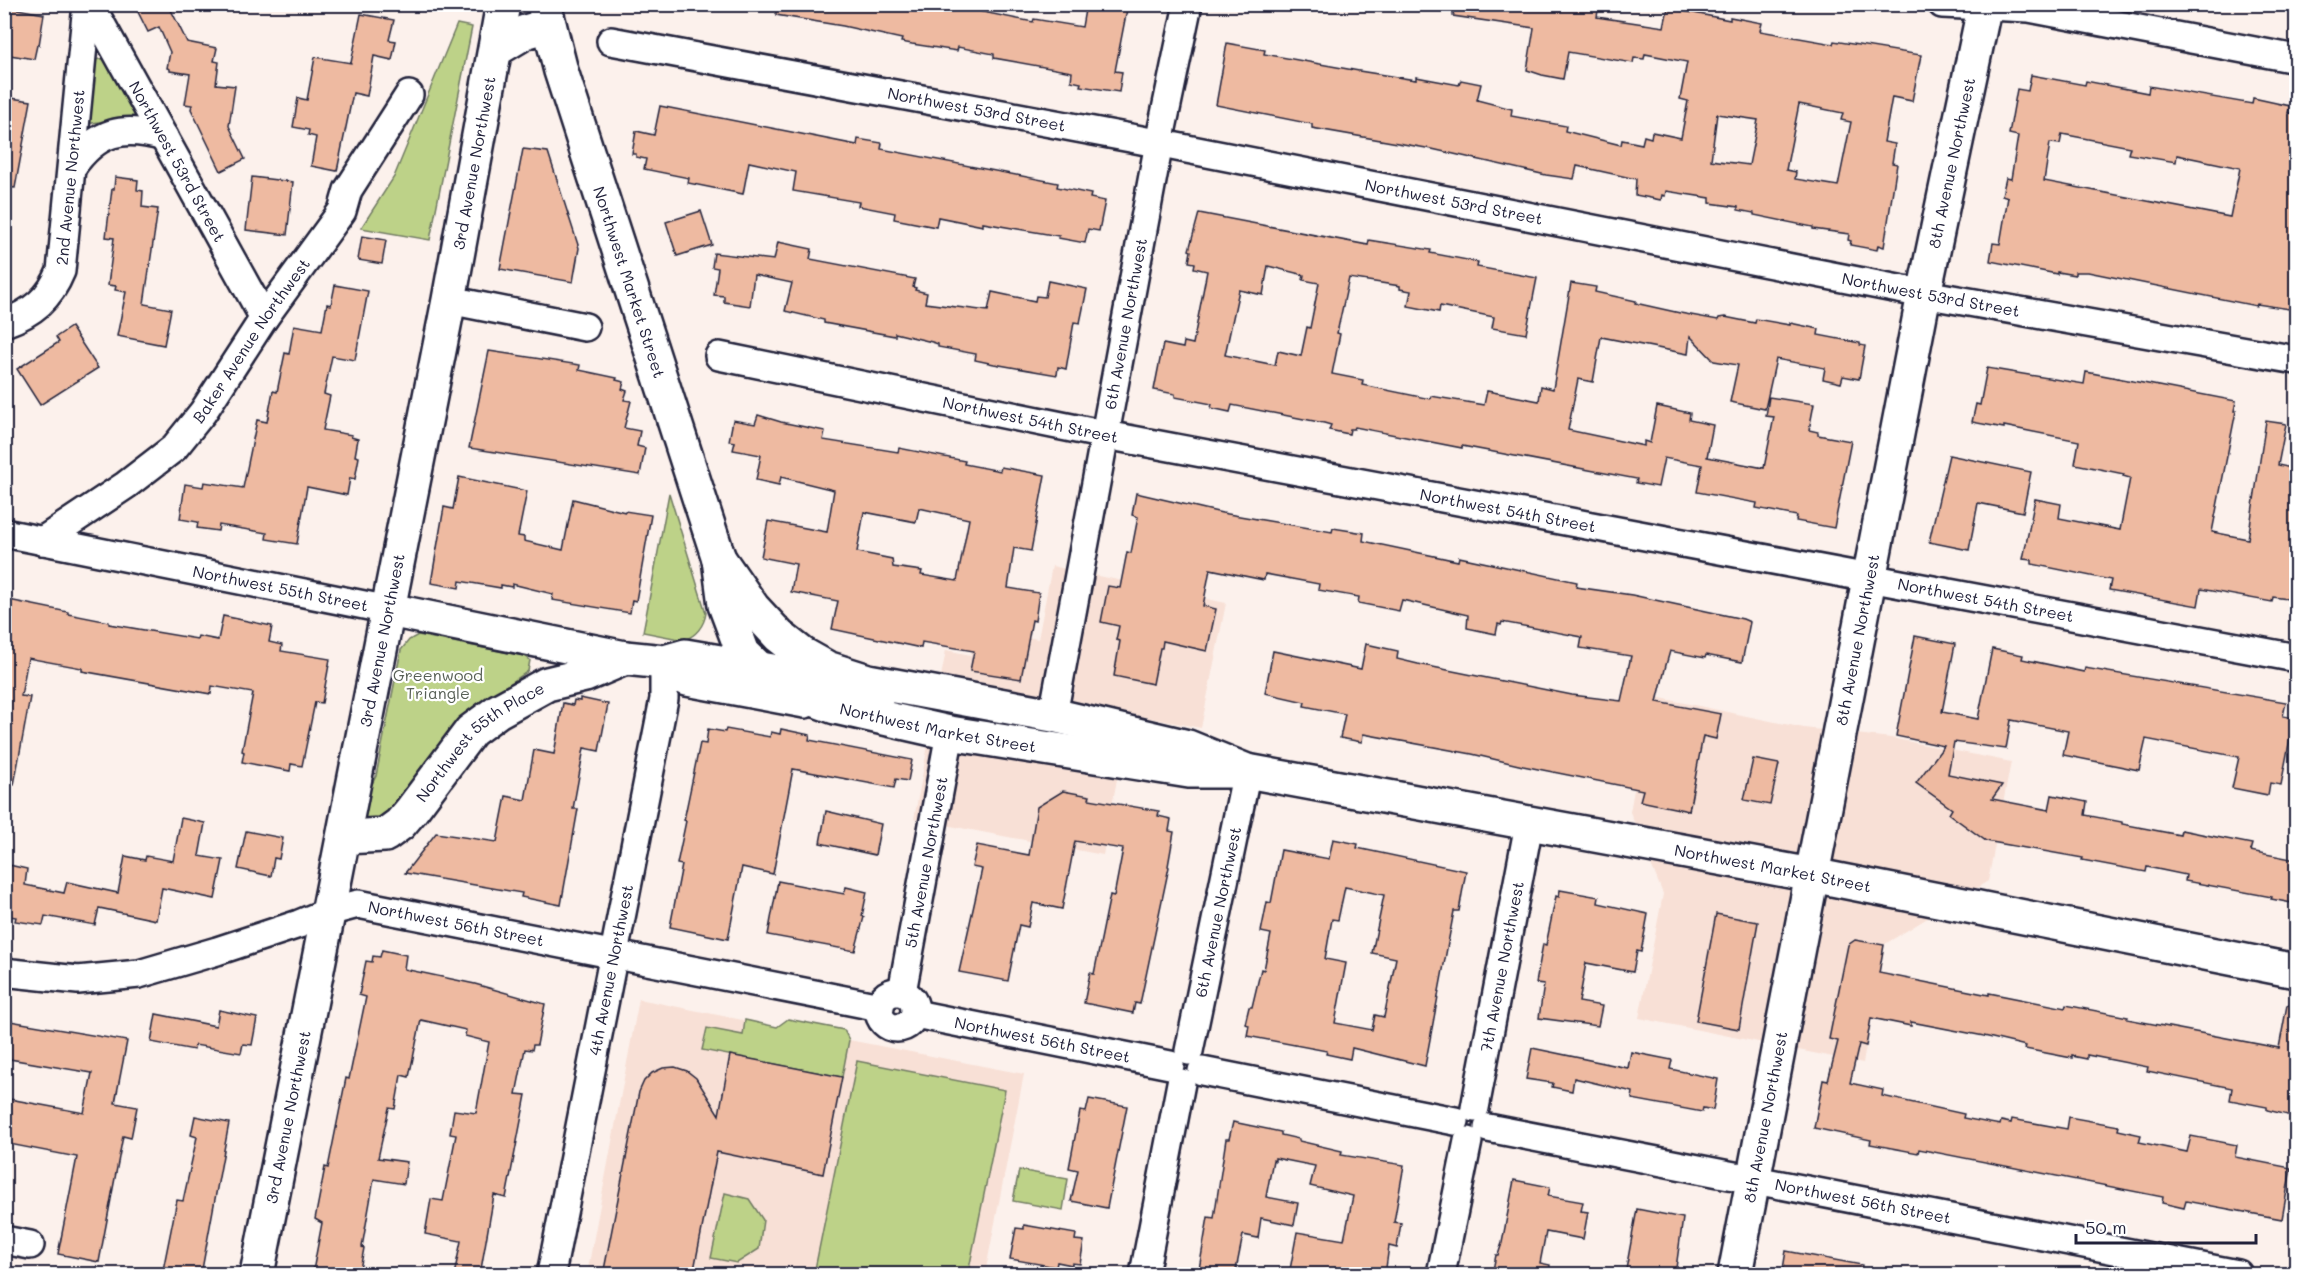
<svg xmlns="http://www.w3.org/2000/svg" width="2301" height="1279" font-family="Mali,sans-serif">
	<rect width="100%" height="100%" fill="#fcf1ec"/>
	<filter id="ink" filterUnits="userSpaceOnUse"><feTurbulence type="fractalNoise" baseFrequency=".0167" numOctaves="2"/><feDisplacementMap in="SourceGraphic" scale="12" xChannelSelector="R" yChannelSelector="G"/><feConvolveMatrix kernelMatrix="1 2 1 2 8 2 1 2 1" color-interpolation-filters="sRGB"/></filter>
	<g filter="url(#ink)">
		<!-- built -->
		<g fill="#f8e0d6">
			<path d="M1052,566l174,37 -25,125 -72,-14 -26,141 -189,-36 32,-169 25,5 5,-26 62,10z"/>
			<path d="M1651,696l153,32 87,10 120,24 -23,119 -103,63 -22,119 -224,-45 24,-124 -33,-82z"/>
			<path d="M639,999l138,28 11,-8 56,11 5,10 175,34 -39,200h-398z"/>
		</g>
		<!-- green -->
		<g fill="#bdd288" stroke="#707a62" stroke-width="1.5">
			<path d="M457,24l15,3 -42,213 -69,-12 33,-51z"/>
			<path d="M107,58l30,58 -51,8 8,-64z"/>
			<path d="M669,493l37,120c-2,13 -10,23 -22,27l-41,-8z"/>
			<path d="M418,635l107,21 5,4 -2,11 -42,29 -87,117 -38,5 4,-33 7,-5 4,-8 25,-126 8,-10z"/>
			<path d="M788,1019l56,11 5,10 -7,37 -140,-27 5,-22 36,7 2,-15 32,7z"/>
			<path d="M857,1061l148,29 -37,184h-154z"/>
			<path d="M1019,1170l49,9 -5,31 -50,-9z"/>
			<path d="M725,1193l24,6 14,21 -4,29 -22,14 -26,-5z"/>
		</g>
		<!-- building -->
		<g fill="#eebaa1" stroke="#22223b" stroke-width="1.5" fill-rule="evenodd">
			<path d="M134,4h34l19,38 30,6 -3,13 5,1 -3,22 19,2 -6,40 16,33 -24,12 -30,-62 1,-4 -7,-1 5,-30 -20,-3v-2l-3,-1 3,-16 -11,-25 -11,5z"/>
			<path d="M776,4h198l-1,6 60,12 1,-3 48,8 4,-23h42l-13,67 7,1 -3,20 -39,-6 1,-3 -10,-2 1,-9 -78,-14v-4l-36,-7 -1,4 -45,-7 -11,-2 1,-3 -59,-13 -67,-11z"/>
			<path d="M1454,4h145l-2,13 67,10 4,-19 62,12v-3l32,6 -2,8 73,13 1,-3 87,14 -9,46 -20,-4 -8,45 11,2 -3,19 5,1 -13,83 -6,-2 -1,5 -27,-5 1,-4 -3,-1 1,-6 -36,-5v-2l-59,-12v-2l-16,-3v-3l-28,-4v-5l-44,-7 -1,5 -3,-1 -1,5 -26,-5 1,-16 -59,-13 -3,13 -28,-4 -114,-26 -120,-21v-4l-96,-19 11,-62 38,7 -1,4 95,17 57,9v-3l43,8 2,-5 20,4 -4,16 35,9 -1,7 55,10 -1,5 56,14 1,-5 20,4 2,-8 7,2 1,-6 29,6 7,-37 -8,-2 7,-37 -42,-8 -1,5 -10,-1 -1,5 -65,-11 -5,27 -21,-4 -15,-5 7,-42 -81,-12zM1799,104l44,9 -2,7 10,2 -13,64 -43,-7 1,-7 -10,-2zM1717,114l41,6 -9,45 -38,-5z"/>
			<path d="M12,8l32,6 -5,31h-2l-3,14 -30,-5v-43l7,1z"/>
			<path d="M361,14l33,6 -5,20 7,1 -4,19 -18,-4 -7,40 -14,-3 -16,78 -26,-5 5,-29 -8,-2 1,-5 -16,-3 5,-29 9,2 8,-43 36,6z"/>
			<path d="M2031,75l54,10 1,-4 62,12 1,-7 103,18 1,-6 37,8 -2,7h8v197l-39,-6 -1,2 -168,-34h-13v3l-18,-3v2l-67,-13 3,-18 7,1 8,-47 -6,-2 4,-17 5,1 7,-43 -9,-2 8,-45 11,2zM2062,134l68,13 -2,7 48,8 1,-7 63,13 -10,49 -186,-36 6,-38 10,1z"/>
			<path d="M4,97l27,4 -16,87 -11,-1z"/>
			<path d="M660,106l197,39 1,-6 24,4 -1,6 177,34 -1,4 34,7 -1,4 15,3 -6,30 -11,-2 -3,14 -27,-5 1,-2 -76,-13v3l-45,-9 -2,10 -42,-8 1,-6 -37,-7 1,-4 -66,-11 3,-19 -47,-10 -6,32 -55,-11 1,-5 -45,-9 2,-10 -10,-2v-3h-4l4,-23 18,4z"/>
			<path d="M523,149l25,3 31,96 -6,34 -73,-13z"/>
			<path d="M115,177l23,3 -1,10 6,1 -1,16 16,2 -14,95 27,5 -7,36 -47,-9 9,-44 -11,-2 1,-4 -8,-1 6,-47 -8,-1 6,-48h2z"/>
			<path d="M252,177l41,5 -6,53 -41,-5z"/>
			<path d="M701,211l11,34 -35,11 -11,-34z"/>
			<path d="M1199,213l169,32 1,-5 62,10 -1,3 48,9 -1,5 60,11 -11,56 -34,-6 2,-11 -54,-11 -1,6 -31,-6 3,-15 -11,-2v-3l-51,-8 -12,55 3,1 -8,40 31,6 -1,5 68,14 1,-3 53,9 3,-14 52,10 2,-15 12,3 18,-106 25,4 -1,5 41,9 -1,2 45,10 38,7 1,-2 6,-1 30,6 1,-4 34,6v-2l29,6 -1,6 42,8v2l5,1 -6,33 -16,-3 -2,7 -18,-4 2,-11 -49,-9 -11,50 -35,-7 8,-37 -24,-4 -24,-25 -2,18 -87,-17 -8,45 -15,-3 -10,51 76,16v-5l6,2 7,-37 33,7 -1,7 24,5 -6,32 57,11 10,-51 -8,-1 3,-19 45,7 -5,26 9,2v3l33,6 -17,87 -38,-7 1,-5 -41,-8 1,-5 -60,-11 5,-27 -38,-7 -6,29 -22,-4 1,-4 -175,-33v2l-107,-21 -1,2h-4l-1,5 -20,-4 2,-5 -7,-2 -92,-18 -2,7 -19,-4 1,-4 -37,-7v-3l-21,-4 9,-46 20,4 1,-6 9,2 14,-73 -13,-3 1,-5 -6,-1 2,-11 -2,-1zM1268,266l36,9 -1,5 16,3 -9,45 -3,-1 -6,29 -23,-5 -3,14 -50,-10 14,-65 24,5z"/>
			<path d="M362,236l24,4 -4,24 -24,-4z"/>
			<path d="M778,242l34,7 -2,10 105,20 -2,8 3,1 -1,2 12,3 -2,10 63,8 4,-19 43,9 1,-5 9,1 3,-16 39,8 -7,34 -6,-1 -8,47 -8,-2 -1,8 -63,-11 -19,-4 1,-6 -38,-7v-3l-6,-2 -37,-9v3l-71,-13v-3l-39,-9 7,-28 -38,-8 -4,31 -26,-4v-6l-10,-1 4,-27 -6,-1 2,-14 60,7z"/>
			<path d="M335,285l33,6 -13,69 -23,-4 -8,38 6,2 -7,34 29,5 -1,2 7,2 -3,17 4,1 -4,22 -5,-1 -3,17 -40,-8 -10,57 -31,-5 1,-6 -48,-8 -1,6 -21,-3 1,-6 -18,-3 5,-35 18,3 1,-5 39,6 14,-68 10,2 6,-31 4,1 8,-39 4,1 5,-29 28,5 5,-26 4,1z"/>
			<path d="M71,327l27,41 -58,37 -23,-36 42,-27 -3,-5z"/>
			<path d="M489,351l91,14 -1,5 38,8 -1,2 8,2 -2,7 5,2 -3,9 7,1 -7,27 16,3 -3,15 8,2 -5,27 -171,-27z"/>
			<path d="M1987,368l97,16 2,-12 150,29 -2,10h2l-24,121 36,7 18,-118 20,3 -8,41 18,4v131l-23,-3 -1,5 -71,-13 -3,17 -89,-16 2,-10 -79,-16v-4l-9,-1 12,-60 26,5 -2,14 61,12 10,-52 -7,-2 1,-2 -49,-10 4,-23 -75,-15v2l-32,-6 4,-18 4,1z"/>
			<path d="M758,415l23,7 44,9 -2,9 75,12 1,-4 66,13 -1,3 36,7 1,-4 44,8 -14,76 -17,-3 -6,40 31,5 -4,28 -3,-1 -11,59 -51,-8 4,-20 -52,-9 -1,6 -89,-19 6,-28 -47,-9 5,-28 -35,-7 7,-36 59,11 7,-42 -53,-13 -2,8 -23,-5 5,-25 -28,-5 2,-8 -6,-1 4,-21 22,4zM919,508l50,11 -12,62 -36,-6 1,-4 -29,-4 -1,-8 -35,-7 7,-40 52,10z"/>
			<path d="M1949,455l82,17 -8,40 -45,-9 -9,47 -40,-8z"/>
			<path d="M459,477l68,14 -9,45 6,1v4l39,9 10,-51 52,13v-1l26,4 -15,86 -4,-1 -2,13 -78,-13 1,-6 -41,-10v3l-11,-2v3l-41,-7 -1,7 -28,-5 13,-76 9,2z"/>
			<path d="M1136,493l86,20 110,19 1,-4 31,5 -1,8 95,20 1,-4 118,25 -1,5 56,8 111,24 7,3 -8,40 -36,-7 -1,3 -35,-7 -4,14 -9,37 64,12 -5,25 -13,-3 -14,75 -49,-10 3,-11 -120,-24 -51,-12 -109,-20 -1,8 -22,-4 5,-24 -41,-8 1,-4 -40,-9 8,-42 88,18 5,-25 32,7 -1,8 21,5 154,31 49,6 10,-45 -51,-8 2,-11 -80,-15 -1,3 -3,-1 -2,10 -29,-6 1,-13 -66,-15 -3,11 -41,-8 1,-6 -41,-7 1,-6 -54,-10 -1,6 -54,-11 -7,37 13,3 -9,42 -44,-10 -1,7h-2l-7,36 -39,-8 6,-35 -4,-1 3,-14 -18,-4 7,-36 12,2 7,-36 4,1 7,-36 -6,-2z"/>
			<path d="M4,599l64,13v2l41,8v2l88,15 1,-3 20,4 5,-24 49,10 -3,16 13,3 -1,6 49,8 -8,44 -7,-1 -13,64 -11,-2 -1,7 -48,-9 2,-10 -2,-1 11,-58 -41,-7 -1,8 -129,-23v-3l-54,-10 -7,38 9,1 -16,88 -10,-1z"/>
			<path d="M1915,636l40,8 -13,68 36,7 14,-70 31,6 -1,4 62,13 1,-4 201,34 -3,14 11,2 -13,67 -11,-2 -2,12 -36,-7 7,-31 -93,-18 -7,31 -76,-15 5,-24 -57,-11 -5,29 -52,-7 -6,32 54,11 -10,14 57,11 3,-15 35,7 -2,13 37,7v2l58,11 1,-5 71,14 -2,7 46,9v20l-4,23 -21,-4 1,-2 -87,-16 1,-6 -39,-8 -1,5 -64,-12 1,-2 -97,-17 -37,-27 3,-5 -36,-26 28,-37 -48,-10z"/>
			<path d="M580,698l28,6 -9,47 -15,-3 -11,61h5l-17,96 -40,-8 1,-4 -117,-20 31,-40 61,9 9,-46 19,4 9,-50 20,4 9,-51 10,2 1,-5 6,1z"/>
			<path d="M708,729l17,3 1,-3 44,8 1,-5 9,2 1,-5 29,6 -1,5 103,20 -4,21 -12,-2 -2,9 -101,-19 -20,105 -31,-7 -14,72 -58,-12 12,-62 -5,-1 9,-43 -2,-1 16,-77 6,1z"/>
			<path d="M1753,759l26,5 -9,41 -26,-5z"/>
			<path d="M1063,791l27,5 -1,3 70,12 -1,5 13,3 -2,12 5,1 -6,34 1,1 -29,137 -5,-1 -2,10 -49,-10 6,-30 4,1 16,-79 4,1 9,-47 -48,-8 -13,68 -29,-6 -5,24 -9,-2 -11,56 -49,-9 23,-103 -10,-2 5,-22 52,10 8,-48z"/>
			<path d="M826,811l55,13 -6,31 -55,-12z"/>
			<path d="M181,818l24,5 -6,33 24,4 -8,39 -53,-11 -6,32 -57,-12 -4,17 -50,-9 -2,9 -28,-4 1,-4 -12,-2v-24l5,-26 18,4 -2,16 39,8 3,-11 51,11 7,-37 20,4 1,-4 27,5z"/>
			<path d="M246,831l37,7 -4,21 -5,-1 -3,18 -33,-7z"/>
			<path d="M1333,839l25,5 -1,4 109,23 -7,40h-5l-29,155 -73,-18 -2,11 -24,-5 1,-3 -80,-15 2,-11 -4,-1 4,-17h3l9,-38 3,1 7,-36 -10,-2 6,-30 4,1 10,-53 48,9zM1345,887l39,8 -12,58 24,5 -12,59 -9,-2 -3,15 -37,-7 11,-60 -21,-4 7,-40 6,1z"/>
			<path d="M778,881l66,13 2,-7 21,5 -5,24 2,1 -9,34 -87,-16z"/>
			<path d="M1560,890l39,7 -1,6 50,11 -7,38 -4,-1 -4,21 -47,-9 -7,39 23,4 -4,20 -59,-8 5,-34 -8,-1 7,-39 3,1 10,-49 3,1z"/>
			<path d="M1716,914l42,8 -19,107 -43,-8z"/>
			<path d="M1855,940l29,5 -5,28 110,22v-2l76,15 1,-3 62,12 -1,2 152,29 8,-43 9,1v111l-29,-7v-3l-37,-7 2,-12 -85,-17 1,-4 -61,-12v4l-15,-3v2l-47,-9 1,-3 -42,-10 -73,-14v4l-40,-8 -5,28 -7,-2 -9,39 33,7 -1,6 82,18 -1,4 37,7 1,-4 10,2 1,-4 55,10 2,-12 50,9 -1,4 23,5 -2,7 48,10 4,-16 46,9 -2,12 56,11 -9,51 -96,-18 -2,7 -22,-5 1,-6 -244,-48 -1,4 -48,-9 1,-4 -57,-12 9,-48 5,1 10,-40 -9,-2 19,-94z"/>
			<path d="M382,950l24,5 -2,14 71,15 70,20 -8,41h-4l-1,5 -7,-1 -9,45 10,1 -20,103 -12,-3 -14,80h-26l7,-34 -36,-7 6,-35 12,2 13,-66 -6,-1 4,-24 22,3 13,-71 -24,-6 1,-6 -45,-10 -12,57 -8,-2 -6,34 -6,-1 -11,50 29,4 -3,22 -30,-5 -12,68 2,1 -5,27h-23l-23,-4 9,-48 -7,-4 10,-52 3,1 18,-90 3,1 17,-82 -7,-2 7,-34 6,1 1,-6 7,1z"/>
			<path d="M219,1010l38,8 -5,27 -9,-1 -2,9 -46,-8 -1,5 -43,-8 5,-28 60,12z"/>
			<path d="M4,1020l123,21 -12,62 22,4 -6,31 -8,-2 -24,126 -41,-8 19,-97 -73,-14v-45l80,15 8,-40 -88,-15z"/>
			<path d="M1532,1048l96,20 3,-16 41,8 -2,9 48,10 -5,31 -10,-2 -1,4 -70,-13 1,-7 -59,-14 -2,13 -20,-4 1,-4 -27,-4z"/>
			<path d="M730,1055l112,22 -19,97 -106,-22 -24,123h-90l36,-183 5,-11 8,-8 11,-5 12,-1 12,4 9,7 23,37z"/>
			<path d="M1089,1099l38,7 -20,102 -36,-7 7,-31 -9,-2 11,-57 6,1z"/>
			<path d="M195,1116l34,7 -28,152h-39l15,-75 6,1 14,-64 -6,-2z"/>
			<path d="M1233,1122l48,10v3l18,4v2l43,10 -1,4 63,10 -10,57 7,1 -4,25 -8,-2 -4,29h-96l8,-43 47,8 9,-44 -43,-10 5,-20 -40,-8v3l-2,-1 -7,37 32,6 -4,22 -33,-7 -3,20 -15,-3 -8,40h-37l10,-58 6,1 12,-79h3z"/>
			<path d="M1514,1180l36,7 -2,9 35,6 -2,9 7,1 -5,27 -37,-7 -6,31 10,2 -1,10h-57l4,-20h2l4,-12z"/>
			<path d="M1637,1209l46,9 -8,57h-50z"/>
			<path d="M1024,1225l52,9 -1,6 9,1 -4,23 -8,-1v2l-15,-3 -1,5 -46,-8 6,-31 8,1z"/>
			<path d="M1786,1251l76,14 -1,10h-79z"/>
		</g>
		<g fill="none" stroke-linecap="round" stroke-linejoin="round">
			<defs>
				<g id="minor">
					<path id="s1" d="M90,4l174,314"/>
					<path d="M1942,4l87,4 267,51"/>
					<path id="s2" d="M611,41l525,98 788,155 372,66"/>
					<path d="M72,167c25,-36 51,-42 92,-30"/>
					<path d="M449,300l136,27"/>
					<path id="s3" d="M4,323c29,-10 46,-25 57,-52l26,-267"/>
					<path id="s4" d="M719,356l387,79 1190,223"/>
					<path id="s5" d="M4,533l385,77"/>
					<path id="s6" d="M42,541l84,-56 48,-37 29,-36 61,-94 78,-107 6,-21 61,-95"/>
					<path id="s7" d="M1053,715l106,-572 29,-139"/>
					<path id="s8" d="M4,971l8,2 66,7 61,-6 78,-23 82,-27 29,-12 30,-8 522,103"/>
					<path id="s9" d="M902,992l48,-259"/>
					<circle cx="897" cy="1010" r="18"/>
					<path id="s10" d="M915,1014l255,51"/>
					<path id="s11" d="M1189,1051l58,-280"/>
					<path d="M1202,1071l253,50"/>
					<path id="s12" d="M1475,1108l54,-284"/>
					<path id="s13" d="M1488,1128l750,146"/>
					<path d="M4,1240l26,5"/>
					<path id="s14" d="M551,1274l113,-575v-37"/>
					<path d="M1144,1274l37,-191"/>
					<path d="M1441,1274l27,-133"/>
				</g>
				<g id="tertiary">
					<path d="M495,50l30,-18 24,-7"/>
					<path d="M389,610l236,48 39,4 21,-6 93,16 61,17 45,-1"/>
					<path d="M687,679l118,22"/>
					<path id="s15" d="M344,837l41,-2 15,-11 11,-13 60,-80 27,-20 49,-27 38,-9 40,-17"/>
					<path id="s16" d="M257,1274l192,-974 54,-296"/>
				</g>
				<g id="secondary">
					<path id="s17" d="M544,4l17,67 158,488 6,46 18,48 34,33 58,21 115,26 239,38h41"/>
					<path id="s18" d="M719,559l34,49 26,28 23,18 25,14 41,13 185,34 135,32 59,24 565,104 484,96"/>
					<path id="s19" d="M1735,1274l189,-980 61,-290"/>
				</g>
			</defs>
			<!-- minor casing -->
			<use href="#minor" stroke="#22223b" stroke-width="32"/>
			<!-- tertiary casing -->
			<use href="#tertiary" stroke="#22223b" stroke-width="38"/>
			<!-- secondary casing -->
			<use href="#secondary" stroke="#22223b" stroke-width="38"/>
			<!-- minor -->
			<use href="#minor" stroke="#fff" stroke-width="27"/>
			<!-- tertiary -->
			<use href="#tertiary" stroke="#fff" stroke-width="33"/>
			<!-- secondary -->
			<use href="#secondary" stroke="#fff" stroke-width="33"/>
		</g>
	</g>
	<g text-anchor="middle" stroke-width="4.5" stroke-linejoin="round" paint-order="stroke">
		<!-- street labels -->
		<g font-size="16" fill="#22223b" stroke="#fff">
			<text dy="6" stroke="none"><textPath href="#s2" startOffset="372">Northwest 53rd Street</textPath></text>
			<text dy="6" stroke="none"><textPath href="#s1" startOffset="180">Northwest 53rd Street</textPath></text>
			<text dy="6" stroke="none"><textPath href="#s19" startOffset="1132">8th Avenue Northwest</textPath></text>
			<text dy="6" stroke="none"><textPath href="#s16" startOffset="1132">3rd Avenue Northwest</textPath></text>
			<text dy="6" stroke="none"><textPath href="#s3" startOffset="174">2nd Avenue Northwest</textPath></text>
			<text dy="6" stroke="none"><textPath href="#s2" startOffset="858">Northwest 53rd Street</textPath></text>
			<text dy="6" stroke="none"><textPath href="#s17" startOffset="291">Northwest Market Street</textPath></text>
			<text dy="6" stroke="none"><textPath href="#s2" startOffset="1344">Northwest 53rd Street</textPath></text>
			<text dy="6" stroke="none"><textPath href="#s7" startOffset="398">6th Avenue Northwest</textPath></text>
			<text dy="6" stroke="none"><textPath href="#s6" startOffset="294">Baker Avenue Northwest</textPath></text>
			<text dy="6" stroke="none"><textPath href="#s4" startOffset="318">Northwest 54th Street</textPath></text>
			<text dy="6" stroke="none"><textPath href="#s4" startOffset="804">Northwest 54th Street</textPath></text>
			<text dy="6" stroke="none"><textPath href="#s5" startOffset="282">Northwest 55th Street</textPath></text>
			<text dy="6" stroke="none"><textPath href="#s4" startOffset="1290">Northwest 54th Street</textPath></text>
			<text dy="6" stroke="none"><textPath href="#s19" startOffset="646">8th Avenue Northwest</textPath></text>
			<text dy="6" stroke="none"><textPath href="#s16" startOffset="646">3rd Avenue Northwest</textPath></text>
			<text dy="6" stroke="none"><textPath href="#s17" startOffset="894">Northwest Market Street</textPath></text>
			<text dy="6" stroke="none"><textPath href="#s15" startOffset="176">Northwest 55th Place</textPath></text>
			<text dy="6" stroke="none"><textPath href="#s9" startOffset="132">5th Avenue Northwest</textPath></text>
			<text dy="6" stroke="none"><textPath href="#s18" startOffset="1124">Northwest Market Street</textPath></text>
			<text dy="6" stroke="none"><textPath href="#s11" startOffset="142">6th Avenue Northwest</textPath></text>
			<text dy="6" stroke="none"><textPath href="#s8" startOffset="466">Northwest 56th Street</textPath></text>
			<text dy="6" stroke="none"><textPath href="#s12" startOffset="144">7th Avenue Northwest</textPath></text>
			<text dy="6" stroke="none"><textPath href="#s14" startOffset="310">4th Avenue Northwest</textPath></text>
			<text dy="6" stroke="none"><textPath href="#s10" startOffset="130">Northwest 56th Street</textPath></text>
			<text dy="6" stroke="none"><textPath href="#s19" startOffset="160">8th Avenue Northwest</textPath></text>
			<text dy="6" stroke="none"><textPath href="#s16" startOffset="160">3rd Avenue Northwest</textPath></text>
			<text dy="6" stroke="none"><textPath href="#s13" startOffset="382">Northwest 56th Street</textPath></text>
		</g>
		<!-- park labels -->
		<g font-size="16" fill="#586056" stroke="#fff">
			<text x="438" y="681">Greenwood<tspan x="438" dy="18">Triangle</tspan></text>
		</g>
	</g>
	<!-- margin -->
	<rect width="2301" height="1279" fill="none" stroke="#fff" stroke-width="24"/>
	<rect x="12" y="12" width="2277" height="1255" fill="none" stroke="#22223b" stroke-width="2" filter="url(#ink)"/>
	<!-- scale -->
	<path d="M2076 1234v9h180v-9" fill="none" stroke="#22223b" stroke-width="3"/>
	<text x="2085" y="1234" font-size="18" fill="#22223b" stroke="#ffffff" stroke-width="4.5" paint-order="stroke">50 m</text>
</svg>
